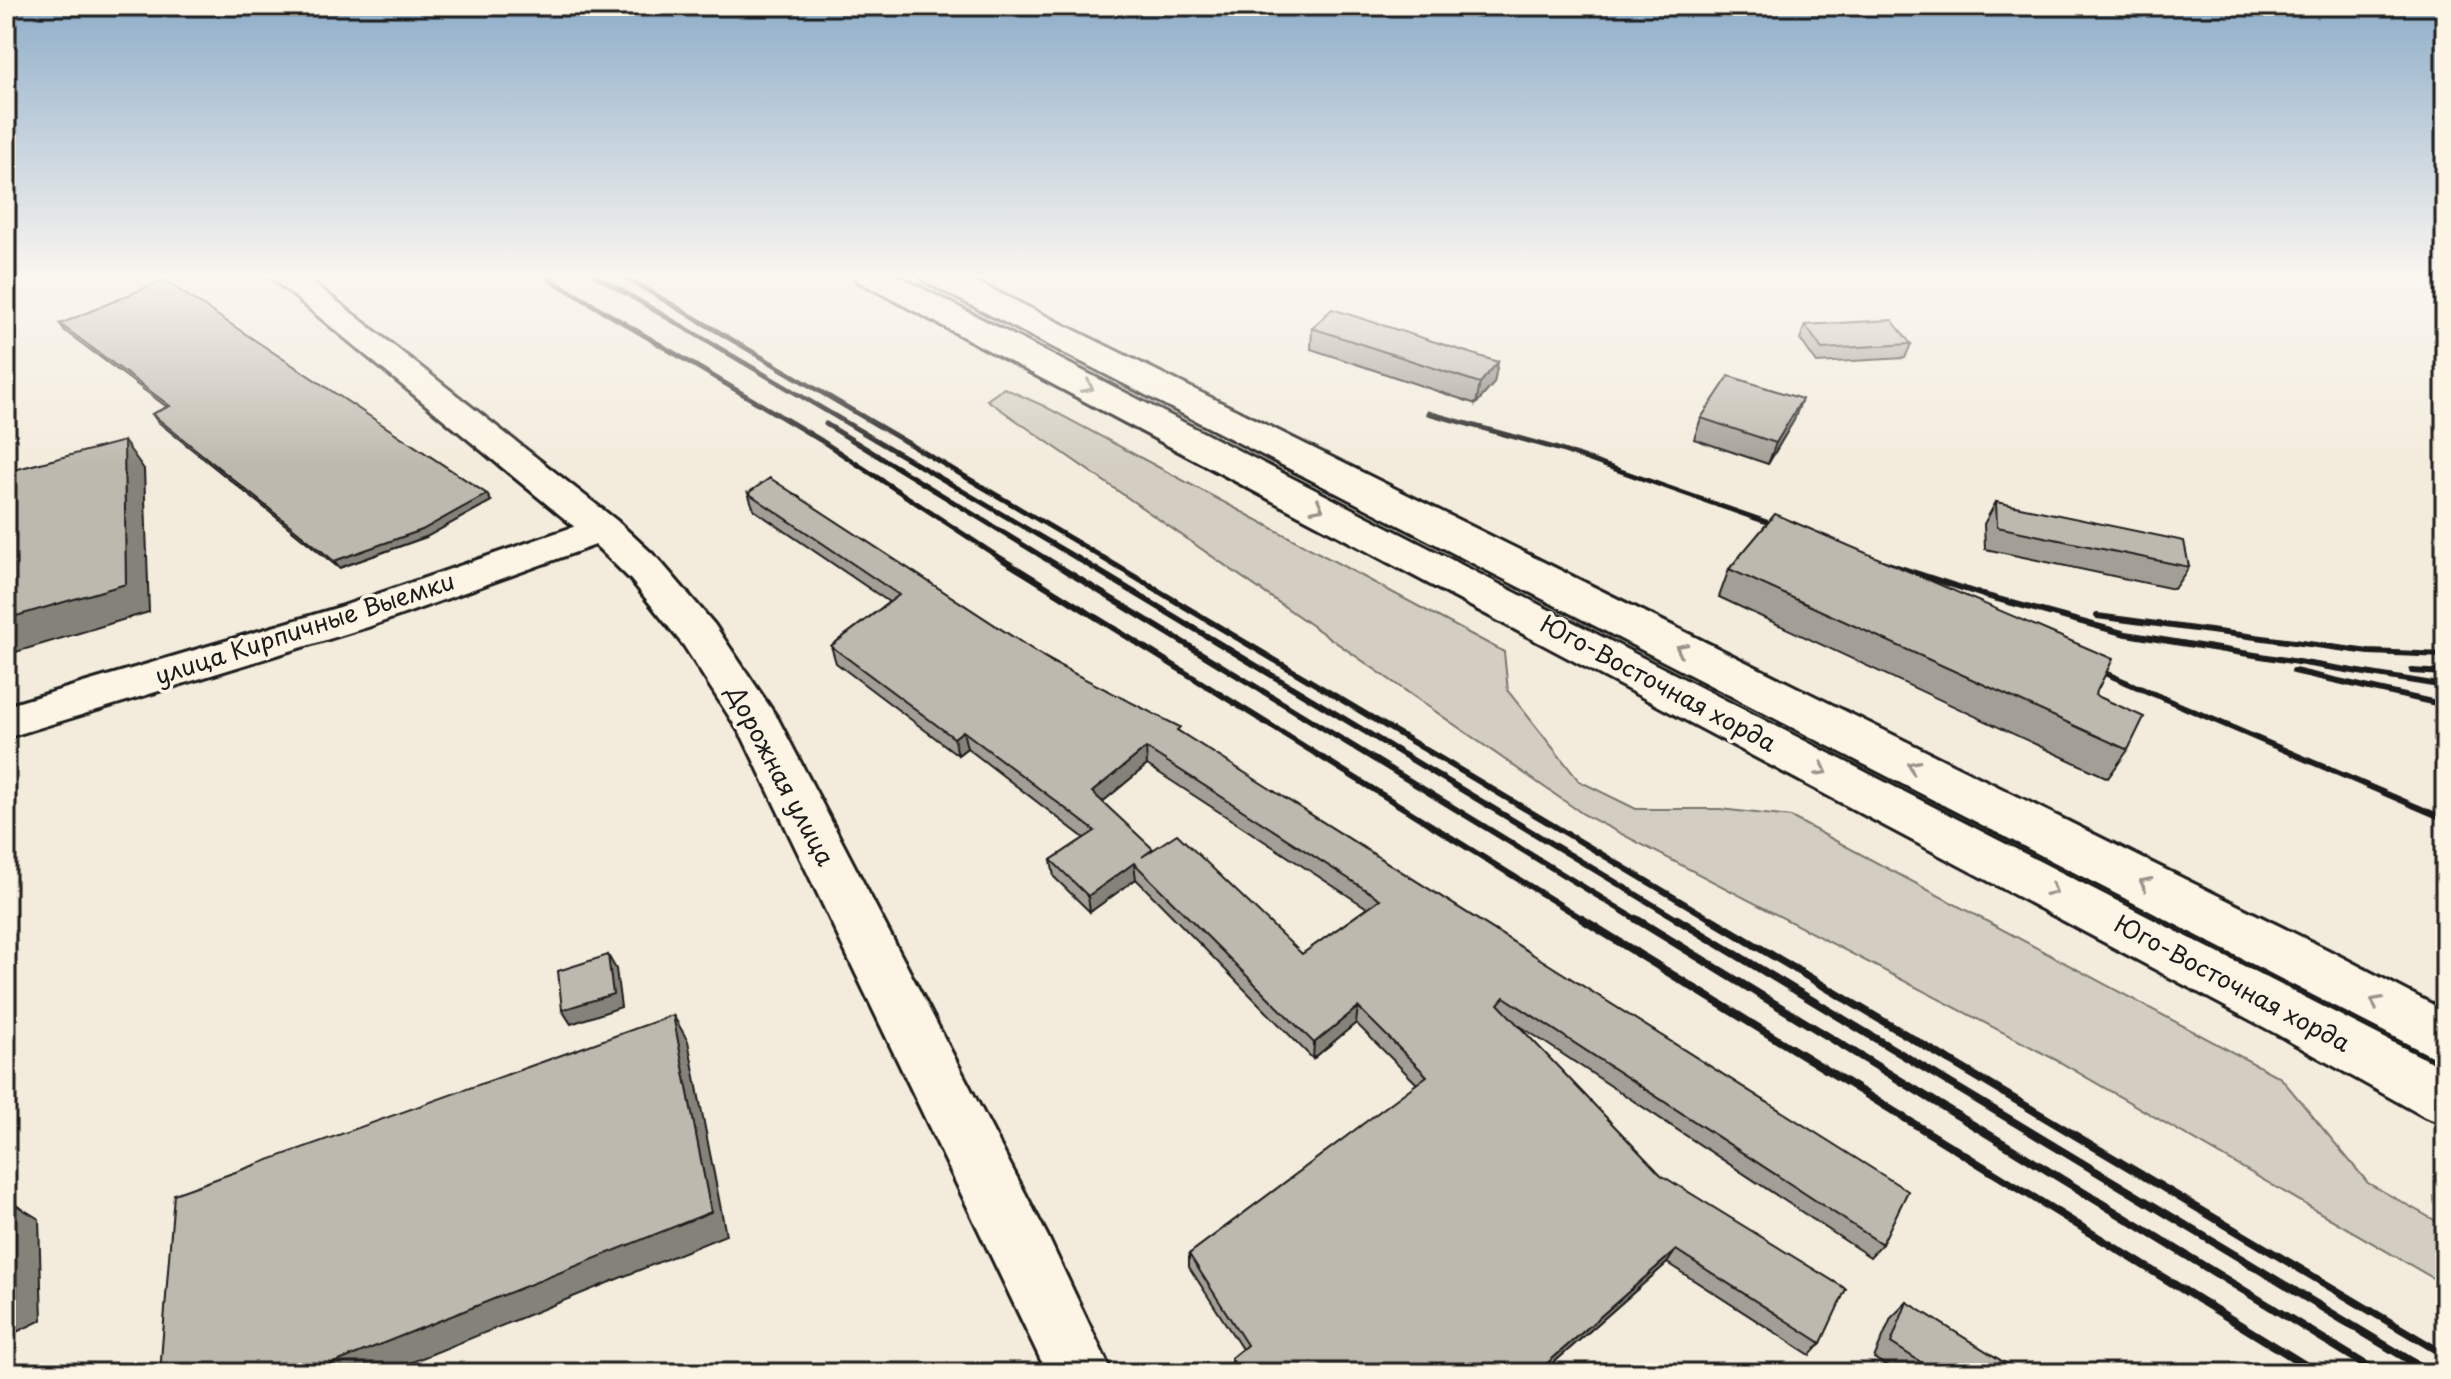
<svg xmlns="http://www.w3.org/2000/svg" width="2451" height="1379" font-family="'Playpen Sans',sans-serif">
	<rect width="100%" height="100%" fill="#f3ecdd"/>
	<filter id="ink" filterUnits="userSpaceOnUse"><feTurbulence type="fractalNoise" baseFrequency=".0125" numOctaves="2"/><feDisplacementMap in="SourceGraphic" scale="16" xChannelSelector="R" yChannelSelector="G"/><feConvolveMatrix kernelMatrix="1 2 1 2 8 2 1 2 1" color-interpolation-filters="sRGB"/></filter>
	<g filter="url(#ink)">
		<!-- green -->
		<path fill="#d3cec1" stroke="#78756e" stroke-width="2" d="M1004,388l40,18 460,246 4,39 71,90 57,28h84l71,8 490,261 87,105 77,43v59l-387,-224 -475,-247 -596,-414z"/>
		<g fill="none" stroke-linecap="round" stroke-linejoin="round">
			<defs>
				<path id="tertiary" d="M602,517l13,3 6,9 -6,9 -247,89 -362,111v-32l334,-99z"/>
				<path id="secondary" d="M267,274h35l314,246 43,40 55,64 64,95 270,518 64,136h-65l-304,-635 -59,-92 -53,-66 -43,-42z"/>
				<g id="primary">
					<path d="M854,274h40l1551,795v55l-20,-7 -152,-85 -1415,-751z"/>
					<path d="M920,274h41l1367,676 117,61v52l-1521,-782z"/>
				</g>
			</defs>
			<!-- tertiary casing -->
			<use href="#tertiary" stroke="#1c1c1c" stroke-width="6"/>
			<!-- secondary casing -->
			<use href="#secondary" stroke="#1c1c1c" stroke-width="6"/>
			<!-- primary casing -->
			<use href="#primary" stroke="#1c1c1c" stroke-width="6"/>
			<!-- tertiary -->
			<use href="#tertiary" fill="#fcf5e5" fill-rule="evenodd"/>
			<!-- secondary -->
			<use href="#secondary" fill="#fcf5e5" fill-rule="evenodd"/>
			<!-- primary -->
			<use href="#primary" fill="#fcf5e5" fill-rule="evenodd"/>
			<!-- rail-far2 -->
			<g stroke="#1c1c1c" stroke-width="5">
				<path d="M541,274l281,167 181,119"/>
				<path d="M593,274l487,286"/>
				<path d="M620,274l487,286"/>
				<path d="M1428,413l130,36 231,81"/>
				<path d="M826,424l222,136"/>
			</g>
			<!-- rail-far1 -->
			<g stroke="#1c1c1c" stroke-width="6">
				<path d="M1000,558l586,363"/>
				<path d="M1045,558l594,363"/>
				<path d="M1077,558l603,363"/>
				<path d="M1103,558l611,363"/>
				<path d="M1876,560l107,35 143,39 319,52"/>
				<path d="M2097,616l272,36 76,3"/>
				<path d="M2086,665l359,154"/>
				<path d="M2294,671l151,34"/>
				<path d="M2412,671l33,2"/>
			</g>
			<!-- rail -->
			<g stroke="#1c1c1c" stroke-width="8">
				<path d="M1582,919l736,454"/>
				<path d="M1636,919l743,454"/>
				<path d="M1677,919l754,454"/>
				<path d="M1711,919l734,436"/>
			</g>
		</g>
		<!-- wall -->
		<g fill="#a39f96" stroke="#1c1c1c" stroke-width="2" fill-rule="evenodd">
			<path d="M60,324l431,177 -65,36 -87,31 -182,-147 -5,-7 15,-7 -102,-76z"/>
			<path d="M1805,325l106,19 -6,14 -88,5 -17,-24z"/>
			<path d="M1312,328l186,34 -4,21 -18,21 -165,-55z"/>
			<path d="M1701,418l93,2 -26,44 -74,-25z"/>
			<path d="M748,493l432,239 702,512 -12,13 -353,-233 304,319 -11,12 -143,-92 -125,110h-309l-2,-4v-11l11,-9 -53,-82v-13l228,-170 -61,-61 -43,36 -177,-180 -46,33 -36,-35 -3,-17 33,-22 -117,-90 -9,7 -122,-92 -5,-17 58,-44 -135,-92zM1147,765l220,143 -65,46 -149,-104 -51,-48z"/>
			<path d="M1996,502l193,65 -15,22 -189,-40 -1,-25z"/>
			<path d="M1729,569l366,126 33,55 -20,28 -389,-181z"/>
			<path d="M1907,1302l114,71h-123l-24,-15 17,-40z"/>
		</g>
		<!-- shaded-wall -->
		<g fill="#85827a" stroke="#1c1c1c" stroke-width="2">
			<path d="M1498,362l-4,21 -18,21 4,-21z"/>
			<path d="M1802,399l-8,21 -26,44 8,-21z"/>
			<path d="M124,441l20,28 5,143 -143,43v-36z"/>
			<path d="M487,494l4,7 -65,36 -87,31 -5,-7z"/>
			<path d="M963,731l4,17 -9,7 -4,-17z"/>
			<path d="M1146,748l1,17 -53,44 -2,-17z"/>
			<path d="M1134,863l2,16 -46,33 -2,-16z"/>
			<path d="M608,955l8,14 5,38 -50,17 -9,-14z"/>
			<path d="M1358,1007l-2,16 -43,36 1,-16z"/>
			<path d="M673,1015l15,26 38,194 -341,138h-76z"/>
			<path d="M6,1199l33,20 3,101 -36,17z"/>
			<path d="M1676,1250l-9,13 -125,110h-6z"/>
		</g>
		<!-- building -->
		<g fill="#beb9ae" stroke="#1c1c1c" stroke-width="2" fill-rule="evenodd">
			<path d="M164,280l323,214 -65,36 -88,31 -182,-147 18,-8 -110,-82z"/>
			<path d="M1332,309l166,53 -18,21 -168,-55z"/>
			<path d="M1892,320l19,24 -89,5 -17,-24z"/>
			<path d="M1729,376l73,23 -26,44 -75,-25z"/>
			<path d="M124,441l2,143 -120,35v-147z"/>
			<path d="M770,478l283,185 127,64 -3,3 731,461 -26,53 -378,-247 -6,7 163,171 185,114 -25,54 -145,-93 -140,123h-295l-10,-15 16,-13 -58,-91 238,-178 -69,-69 -44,36 -180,-180 -46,33 -37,-36 44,-29 -132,-100 -9,7 -123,-92 68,-51 -151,-102zM1146,748l234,151 -78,55 -125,-120 -35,23 11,-8 -61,-57z"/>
			<path d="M1996,502l188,39 5,26 -192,-40z"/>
			<path d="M1775,514l338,145 -18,36 49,22 -16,33 -399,-181z"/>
			<path d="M608,955l5,39 -51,16 -4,-39z"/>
			<path d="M673,1015l38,197 -402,161h-149l14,-179z"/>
			<path d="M1907,1302l114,71h-83l-47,-30z"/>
		</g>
		<!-- one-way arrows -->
		<defs><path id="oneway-chevron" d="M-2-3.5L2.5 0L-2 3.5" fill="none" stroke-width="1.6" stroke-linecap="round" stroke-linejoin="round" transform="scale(2)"/></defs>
		<g stroke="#97938b">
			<use href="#oneway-chevron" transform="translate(1088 387) rotate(27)"/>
			<use href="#oneway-chevron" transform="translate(1318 507) rotate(28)"/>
			<use href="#oneway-chevron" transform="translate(1681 649) rotate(-153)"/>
			<use href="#oneway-chevron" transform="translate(1913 766) rotate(-153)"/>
			<use href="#oneway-chevron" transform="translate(1822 770) rotate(28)"/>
			<use href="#oneway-chevron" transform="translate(2145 883) rotate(-153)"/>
			<use href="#oneway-chevron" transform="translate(2052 890) rotate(28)"/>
			<use href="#oneway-chevron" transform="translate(2376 1002) rotate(-152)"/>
		</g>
	</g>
	<!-- sky -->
	<linearGradient id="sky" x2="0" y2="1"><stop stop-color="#8faec9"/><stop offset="0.59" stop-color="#faf6f0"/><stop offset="1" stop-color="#faf6f0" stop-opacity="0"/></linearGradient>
	<rect width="2451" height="467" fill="url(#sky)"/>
	<g text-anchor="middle" stroke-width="7" stroke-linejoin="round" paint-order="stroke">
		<!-- street labels -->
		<g font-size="24" fill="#1c1c1c" stroke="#fcf5e5">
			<text transform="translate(305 629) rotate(-18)" y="8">улица Кирпичные Выемки</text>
			<text transform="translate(1658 684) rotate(28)" y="8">Юго-Восточная хорда</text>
			<text transform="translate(780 776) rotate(62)" y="8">Дорожная улица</text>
			<text transform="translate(2232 984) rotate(28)" y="8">Юго-Восточная хорда</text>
		</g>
	</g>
	<!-- margin -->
	<rect width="2451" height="1379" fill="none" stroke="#fcf5e5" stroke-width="32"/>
	<rect x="16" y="16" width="2419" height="1347" fill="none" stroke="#1c1c1c" stroke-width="3" filter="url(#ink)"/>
</svg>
